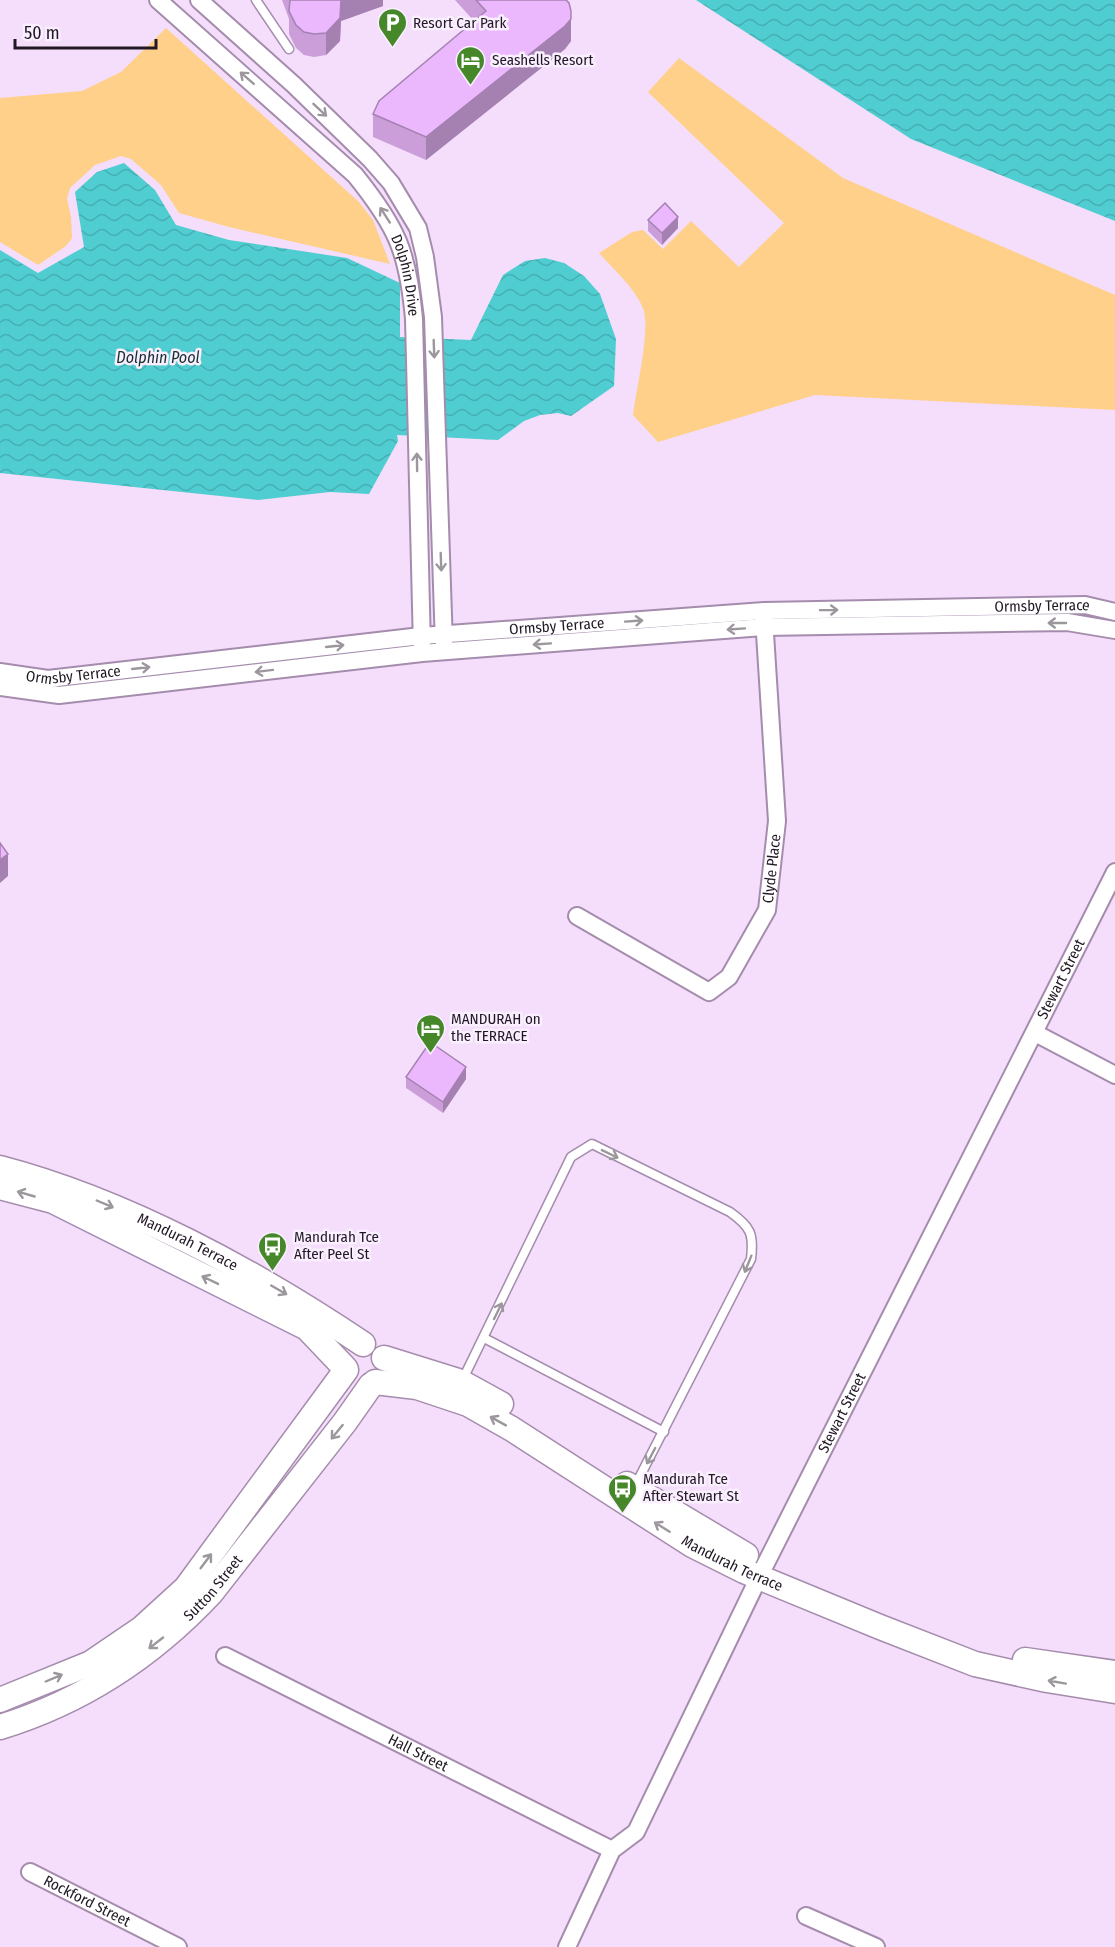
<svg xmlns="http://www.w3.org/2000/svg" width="1115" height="1947" font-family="'Fira Sans Condensed',sans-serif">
	<defs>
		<pattern id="water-waves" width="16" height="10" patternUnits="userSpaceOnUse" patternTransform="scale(1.5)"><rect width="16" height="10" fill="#4fcdd1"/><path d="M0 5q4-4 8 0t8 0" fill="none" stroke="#45afb3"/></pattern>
	</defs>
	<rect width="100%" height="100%" fill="#f4defb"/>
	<!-- green -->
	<g fill="#fed08a">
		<path d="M166,28l193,174 14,18 17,44 -161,-37 -50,-14 -18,-28 -30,-26 -10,-3 -26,9 -25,23 -3,10 4,19 1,21 -6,8 -28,19 -38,-23v-144l82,-7 39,-19z"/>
		<path d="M679,58l164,120 272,117v115l-300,-15 -157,47 -25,-27c3,-25 18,-86 10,-107 -9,-21 -29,-38 -44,-55l33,-21 11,-2 20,19 28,-28 48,46 45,-44 -136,-131z"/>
	</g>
	<!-- water -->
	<g fill="url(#water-waves)">
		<path d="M696,0h419v221l-204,-82z"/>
		<path d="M124,163l31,27 21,35 53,15 118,18 53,25v54l71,3 32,-65 22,-14 20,-3 19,5 20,13 16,18 16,45 -2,47 -43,30 -13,-3 -18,2 -16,6 -26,19 -101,-5 1,6 -29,53 -39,-2 -72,8 -258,-27v-223l38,23 46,-26 -9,-55 22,-20z"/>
	</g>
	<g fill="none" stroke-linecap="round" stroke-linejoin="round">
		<defs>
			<g id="service">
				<path d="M256,0l33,49"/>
				<path d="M484,1338l180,94"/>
				<path d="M462,1381l109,-224 21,-13 138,68c21,15 24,22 21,47l-116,227"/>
			</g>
			<g id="minor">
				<path id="s1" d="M158,0l197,175c42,52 53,77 59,144l8,329"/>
				<path d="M199,0l95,85 76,74 21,24 27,45 7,29 8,60 11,328"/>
				<path id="s2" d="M0,672l48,7 373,-43 343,-25 321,-6 30,7"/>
				<path d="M0,687l59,8 363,-42 343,-26 302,-5 48,8"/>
				<path id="s3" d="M577,916l132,76 20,-15 38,-67 10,-89 -13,-203"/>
				<path d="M1035,1033l80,42"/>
				<path id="s4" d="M225,1656l387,194"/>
				<path id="s5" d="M30,1872l148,75"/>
				<path d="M806,1916l70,31"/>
				<path id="s6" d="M567,1947l45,-97 24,-18 123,-255 356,-705"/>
			</g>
			<g id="secondary">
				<path id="s7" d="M0,1168c126,33 256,104 363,176"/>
				<path d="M0,1187l53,14 254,127 38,40"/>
				<path d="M384,1358l77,24 40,22"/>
				<path id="s8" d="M375,1382l42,5 51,17 44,25 180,116 52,26 136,56 95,37 72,16 68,11"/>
				<path d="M627,1484l119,71"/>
				<path d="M1025,1660l90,13"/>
				<path d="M0,1700l91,-37 50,-34 45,-41 160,-218"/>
				<path id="s9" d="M0,1727c82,-25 152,-71 211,-134l134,-171 26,-37"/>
			</g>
		</defs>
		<!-- service casing -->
		<use href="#service" stroke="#a58cad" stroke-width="11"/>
		<!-- minor casing -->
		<use href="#minor" stroke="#a58cad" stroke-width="20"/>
		<!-- secondary casing -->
		<use href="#secondary" stroke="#a58cad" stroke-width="27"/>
		<!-- service -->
		<use href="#service" stroke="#fff" stroke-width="8"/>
		<!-- minor -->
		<use href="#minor" stroke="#fff" stroke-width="16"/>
		<!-- secondary -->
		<use href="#secondary" stroke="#fff" stroke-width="24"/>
	</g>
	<!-- wall -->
	<g fill="#cb9eda">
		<path d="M282,0h101v6l-42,15 -1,20 -14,14 -12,2 -10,-2 -8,-7 -7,-14v-15z"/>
		<path d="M455,0h111l5,34v7l-6,8 -139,111 -53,-23v-23l101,-93z"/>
		<path d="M648,220l30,8 -16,17 -14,-14z"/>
		<path d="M406,1077l60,2 -23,34 -37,-25z"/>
	</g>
	<!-- shaded-wall -->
	<g fill="#a581b1">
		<path d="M341,0h42v6l-42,15 -1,20 -14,14v-22z"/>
		<path d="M571,11v30l-6,8 -139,111v-23z"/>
		<path d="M678,217v11l-16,17v-12z"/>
		<path d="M8,854v22l-8,7v-23z"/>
		<path d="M466,1067v12l-23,34v-11z"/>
	</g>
	<!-- building -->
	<g fill="#ecb8fd" stroke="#a581b1" stroke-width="1.5">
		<path d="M290,0h51l-1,18 -14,15 -12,1 -10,-2 -8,-7 -7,-14z"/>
		<path d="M476,0h90l3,3 2,8v8l-6,7 -139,111 -53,-23 6,-13 107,-90z"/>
		<path d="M665,203l13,14 -16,16 -14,-13z"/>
		<path d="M0,843l8,11 -8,6z"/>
		<path d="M430,1042l36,25 -23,35 -37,-25z"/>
	</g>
	<!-- one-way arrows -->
	<defs><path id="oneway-shaft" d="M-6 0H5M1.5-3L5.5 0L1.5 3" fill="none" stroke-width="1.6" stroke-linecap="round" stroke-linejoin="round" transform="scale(1.5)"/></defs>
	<g stroke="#9c979d">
		<use href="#oneway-shaft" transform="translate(247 78) rotate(-139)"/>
		<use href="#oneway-shaft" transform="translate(320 110) rotate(43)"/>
		<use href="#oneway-shaft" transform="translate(385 215) rotate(-123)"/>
		<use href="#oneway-shaft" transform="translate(434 349) rotate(88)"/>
		<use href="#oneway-shaft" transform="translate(417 462) rotate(-91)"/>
		<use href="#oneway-shaft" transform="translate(441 562) rotate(88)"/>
		<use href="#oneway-shaft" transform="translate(829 610) rotate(-1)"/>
		<use href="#oneway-shaft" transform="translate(634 621) rotate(-4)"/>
		<use href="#oneway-shaft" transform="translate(1057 623) rotate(180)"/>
		<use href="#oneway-shaft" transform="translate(736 629) rotate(176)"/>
		<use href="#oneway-shaft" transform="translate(542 644) rotate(176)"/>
		<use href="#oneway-shaft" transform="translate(335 646) rotate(-6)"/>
		<use href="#oneway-shaft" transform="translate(141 668) rotate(-6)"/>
		<use href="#oneway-shaft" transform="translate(264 671) rotate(173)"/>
		<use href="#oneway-shaft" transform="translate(610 1154) rotate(26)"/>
		<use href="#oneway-shaft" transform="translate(26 1194) rotate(-164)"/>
		<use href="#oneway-shaft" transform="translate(105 1204) rotate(23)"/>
		<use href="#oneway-shaft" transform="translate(748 1264) rotate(112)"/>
		<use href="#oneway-shaft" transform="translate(210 1280) rotate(-154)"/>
		<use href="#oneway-shaft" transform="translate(279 1290) rotate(30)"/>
		<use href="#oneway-shaft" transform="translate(498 1311) rotate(-64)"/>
		<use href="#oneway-shaft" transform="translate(498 1421) rotate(-151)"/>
		<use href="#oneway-shaft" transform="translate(337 1432) rotate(129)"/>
		<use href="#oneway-shaft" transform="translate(651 1456) rotate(118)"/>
		<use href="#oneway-shaft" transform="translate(662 1527) rotate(-148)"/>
		<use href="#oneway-shaft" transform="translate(206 1561) rotate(-53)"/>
		<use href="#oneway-shaft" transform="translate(156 1643) rotate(142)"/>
		<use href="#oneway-shaft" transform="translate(54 1678) rotate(-23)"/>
		<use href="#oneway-shaft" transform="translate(1057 1682) rotate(-170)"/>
	</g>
	<!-- icons -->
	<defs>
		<symbol id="parking-pin" viewBox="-11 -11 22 30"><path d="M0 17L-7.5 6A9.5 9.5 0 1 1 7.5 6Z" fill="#458729" stroke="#faeffe"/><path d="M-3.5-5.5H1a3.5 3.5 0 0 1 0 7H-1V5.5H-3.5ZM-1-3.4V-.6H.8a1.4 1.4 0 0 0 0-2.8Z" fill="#fff"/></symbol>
		<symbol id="hotel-pin" viewBox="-11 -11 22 30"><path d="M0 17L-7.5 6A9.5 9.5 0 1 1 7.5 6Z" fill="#458729" stroke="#faeffe"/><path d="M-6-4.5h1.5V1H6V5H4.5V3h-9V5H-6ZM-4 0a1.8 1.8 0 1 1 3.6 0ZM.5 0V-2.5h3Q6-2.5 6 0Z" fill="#fff"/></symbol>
		<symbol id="bus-pin" viewBox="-11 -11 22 30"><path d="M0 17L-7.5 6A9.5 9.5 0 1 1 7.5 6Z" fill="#458729" stroke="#faeffe"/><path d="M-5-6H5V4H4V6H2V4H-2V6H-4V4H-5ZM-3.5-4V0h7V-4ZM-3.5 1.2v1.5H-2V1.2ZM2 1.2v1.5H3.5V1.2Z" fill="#fff"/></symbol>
	</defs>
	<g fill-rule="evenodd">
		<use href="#parking-pin" x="376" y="6" width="33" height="45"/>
		<use href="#hotel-pin" x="454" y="44" width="33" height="45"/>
		<use href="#hotel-pin" x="414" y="1012" width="33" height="45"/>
		<use href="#bus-pin" x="256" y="1230" width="33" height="45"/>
		<use href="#bus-pin" x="606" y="1472" width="33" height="45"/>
	</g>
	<g text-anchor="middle" stroke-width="5" stroke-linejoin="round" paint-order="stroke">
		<!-- poi labels -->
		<g font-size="15" fill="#221825" stroke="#faeffe" text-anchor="start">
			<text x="413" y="28">Resort Car Park</text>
			<text x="492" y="65">Seashells Resort</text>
			<text x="451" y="1024">MANDURAH on<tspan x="451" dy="17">the TERRACE</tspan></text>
			<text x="294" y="1242">Mandurah Tce<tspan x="294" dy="17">After Peel St</tspan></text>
			<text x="643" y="1484">Mandurah Tce<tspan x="643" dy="17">After Stewart St</tspan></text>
		</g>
		<!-- street labels -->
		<g font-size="15" fill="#221825" stroke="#faeffe">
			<text dy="5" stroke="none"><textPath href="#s1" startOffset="378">Dolphin Drive</textPath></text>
			<text dy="5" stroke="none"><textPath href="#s2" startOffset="1046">Ormsby Terrace</textPath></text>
			<text dy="5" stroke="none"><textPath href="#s2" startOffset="560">Ormsby Terrace</textPath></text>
			<text dy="5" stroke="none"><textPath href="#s2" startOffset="74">Ormsby Terrace</textPath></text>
			<text dy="5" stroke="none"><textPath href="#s3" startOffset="296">Clyde Place</textPath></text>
			<text dy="5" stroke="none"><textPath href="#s6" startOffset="1090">Stewart Street</textPath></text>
			<text dy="5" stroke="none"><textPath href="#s7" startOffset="202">Mandurah Terrace</textPath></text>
			<text dy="5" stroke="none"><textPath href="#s6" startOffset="604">Stewart Street</textPath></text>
			<text dy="5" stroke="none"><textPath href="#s8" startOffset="405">Mandurah Terrace</textPath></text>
			<text dy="5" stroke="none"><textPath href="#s9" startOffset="258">Sutton Street</textPath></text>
			<text dy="5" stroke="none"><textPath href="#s4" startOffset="216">Hall Street</textPath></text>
			<text dy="5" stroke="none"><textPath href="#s5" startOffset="64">Rockford Street</textPath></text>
		</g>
		<!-- water labels -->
		<g font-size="16" font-style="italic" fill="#153031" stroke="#faeffe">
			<text x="158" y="363">Dolphin Pool</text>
		</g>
	</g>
	<!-- scale -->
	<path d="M15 39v9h141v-9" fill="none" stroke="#221825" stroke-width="3"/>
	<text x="24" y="39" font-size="18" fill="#221825" stroke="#faeffe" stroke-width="4.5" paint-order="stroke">50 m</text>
</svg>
